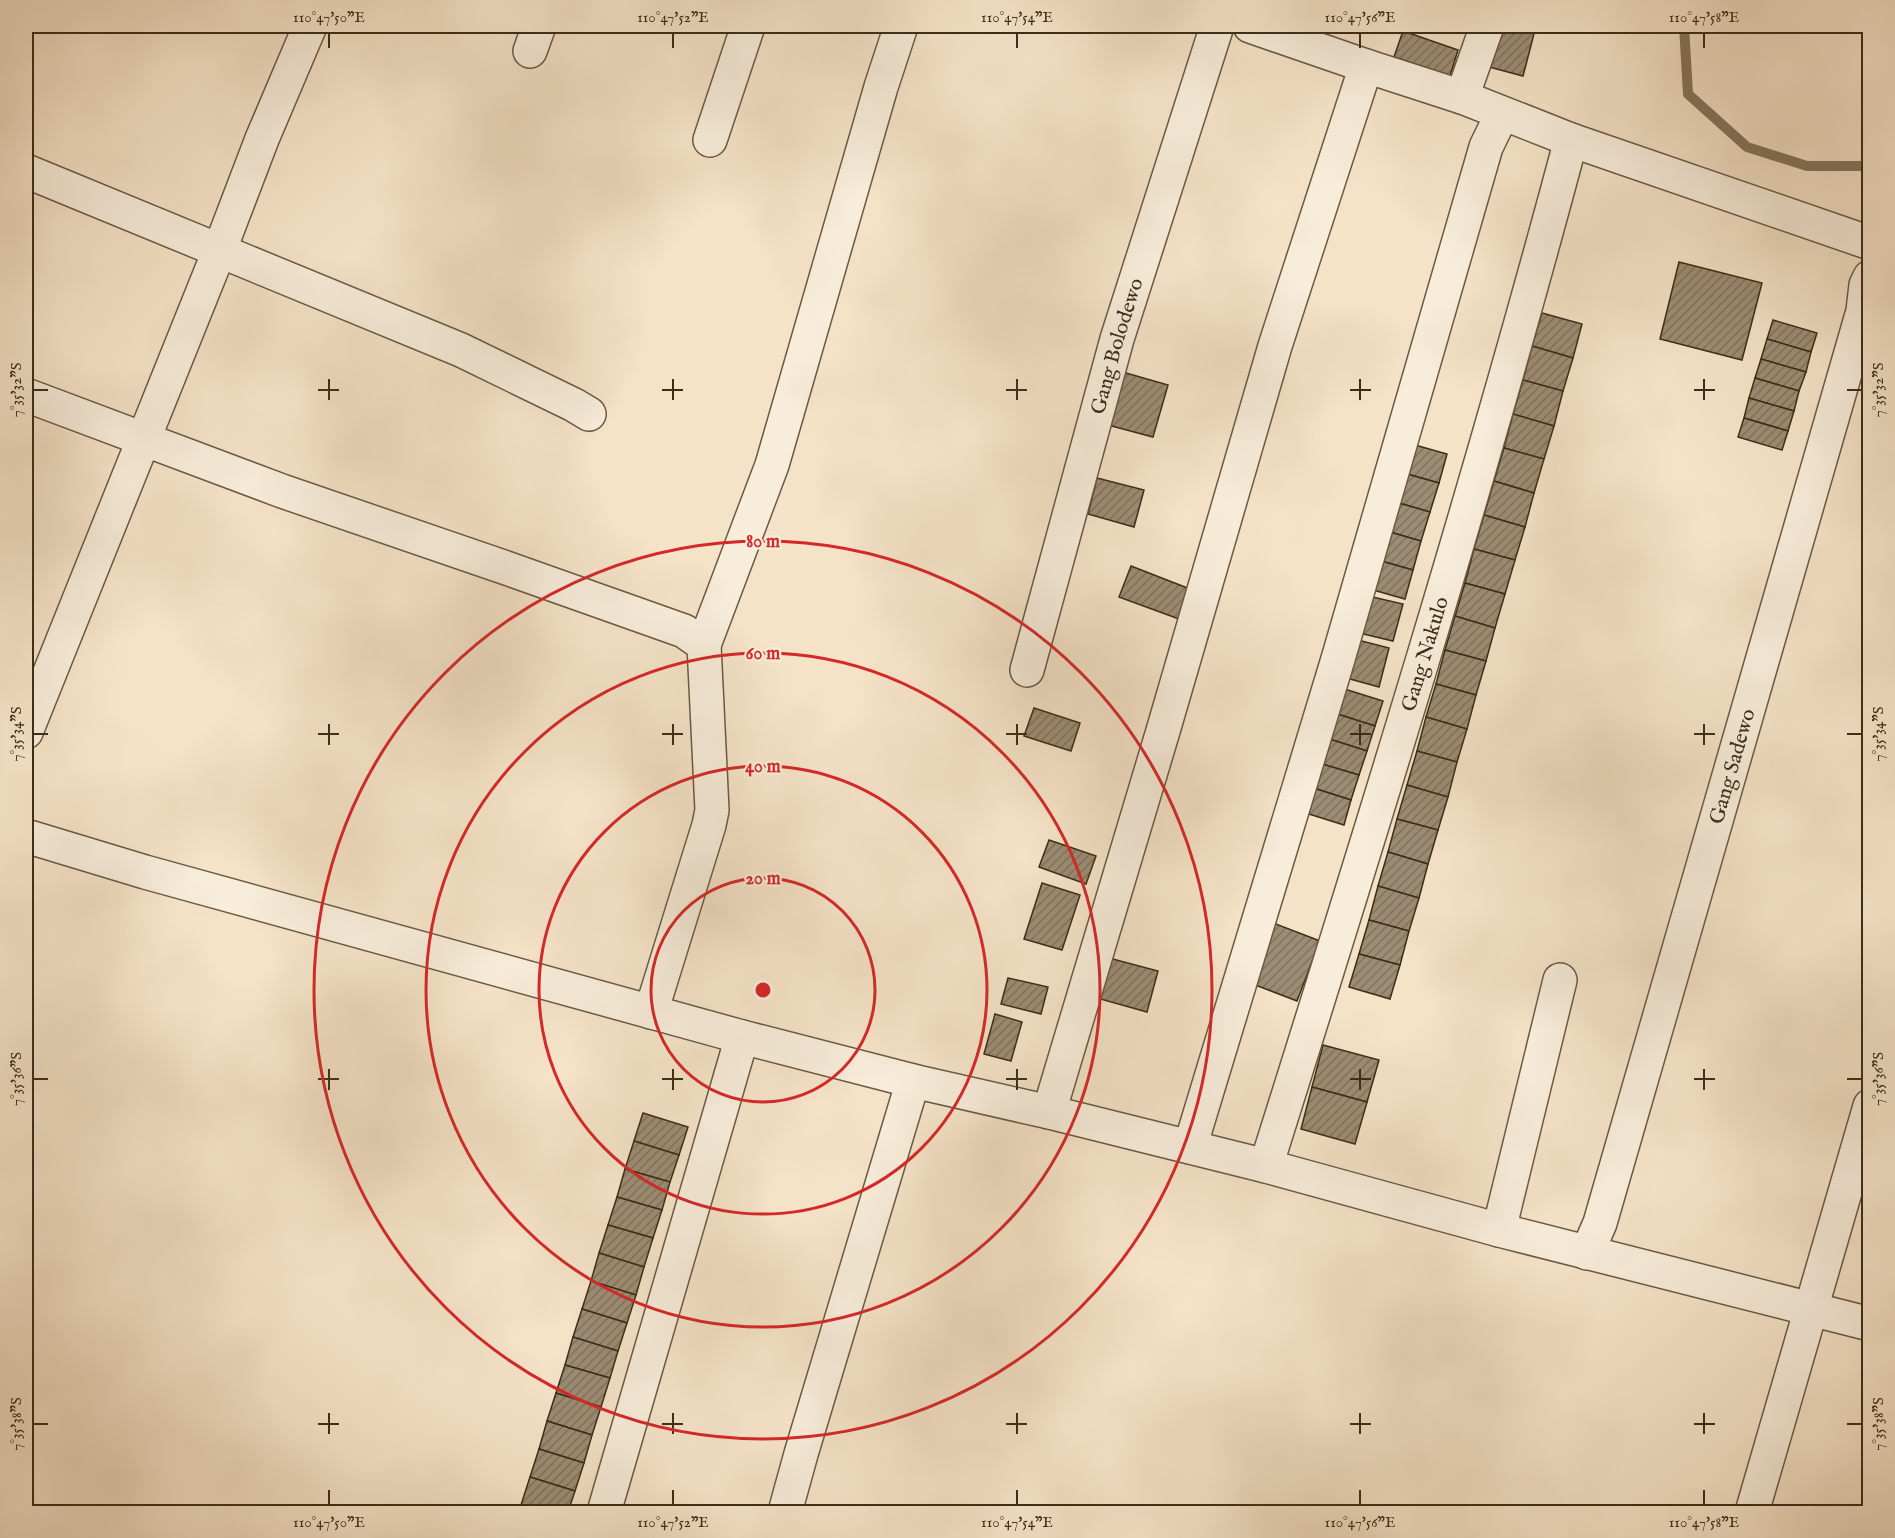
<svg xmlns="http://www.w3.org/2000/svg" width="1895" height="1538" font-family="'IM FELL English',serif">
	<defs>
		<pattern id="building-hatch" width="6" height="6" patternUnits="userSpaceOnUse" patternTransform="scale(1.5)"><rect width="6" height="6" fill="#9c8c74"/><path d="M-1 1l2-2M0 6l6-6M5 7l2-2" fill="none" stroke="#80735e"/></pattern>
	</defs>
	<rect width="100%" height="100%" fill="#f5e3c8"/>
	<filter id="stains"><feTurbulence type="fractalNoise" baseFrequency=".00333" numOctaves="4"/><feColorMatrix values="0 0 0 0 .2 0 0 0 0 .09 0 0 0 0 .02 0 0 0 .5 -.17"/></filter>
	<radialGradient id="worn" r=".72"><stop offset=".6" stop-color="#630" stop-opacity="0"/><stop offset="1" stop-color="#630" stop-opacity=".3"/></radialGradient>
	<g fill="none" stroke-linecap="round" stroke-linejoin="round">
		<!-- stream -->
		<path stroke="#85755e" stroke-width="10" d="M1684,26l4,68 59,53 60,19h63"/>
	</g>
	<!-- building -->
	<g fill="url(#building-hatch)" stroke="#3c2d18" stroke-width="1.5">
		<path d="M1500,26h36l-13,50 -34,-9z"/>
		<path d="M1403,31l55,19 -8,26 -56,-19z"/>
		<path d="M1679,262l83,21 -20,77 -82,-21z"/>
		<path d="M1542,313l40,11 -9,34 -41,-12z"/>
		<path d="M1773,320l44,13 -6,19 -44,-13z"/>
		<path d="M1767,339l44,13 -5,20 -45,-13z"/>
		<path d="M1532,346l41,12 -10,33 -40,-11z"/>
		<path d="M1761,359l45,13 -7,19 -44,-13z"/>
		<path d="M1119,371l49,14 -15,52 -49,-13z"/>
		<path d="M1755,378l44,13 -5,20 -45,-13z"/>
		<path d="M1523,380l40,11 -9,35 -41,-12z"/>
		<path d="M1749,398l45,13 -6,20 -44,-13z"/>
		<path d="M1513,414l41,12 -10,33 -40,-11z"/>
		<path d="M1744,418l44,13 -6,19 -44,-13z"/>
		<path d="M1408,443l39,11 -8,29 -39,-11z"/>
		<path d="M1504,448l40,11 -10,34 -40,-12z"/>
		<path d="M1400,472l39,11 -9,29 -38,-11z"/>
		<path d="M1097,478l47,12 -10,37 -46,-13z"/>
		<path d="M1494,481l40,12 -9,34 -41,-12z"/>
		<path d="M1392,501l38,11 -9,29 -38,-11z"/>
		<path d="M1484,515l41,12 -10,33 -41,-11z"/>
		<path d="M1383,530l38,11 -8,29 -39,-11z"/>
		<path d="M1474,549l41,11 -10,34 -40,-11z"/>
		<path d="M1374,559l39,11 -8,29 -39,-11z"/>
		<path d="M1131,566l59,23 -11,30 -60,-22z"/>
		<path d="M1465,583l40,11 -10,34 -40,-12z"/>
		<path d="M1368,596l35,8 -10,37 -34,-8z"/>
		<path d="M1455,616l40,12 -9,33 -41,-11z"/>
		<path d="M1350,638l39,10 -10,39 -40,-11z"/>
		<path d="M1445,650l41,11 -10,34 -40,-11z"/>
		<path d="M1436,684l40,11 -9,34 -41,-12z"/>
		<path d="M1335,686l48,15 -8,25 -47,-15z"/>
		<path d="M1034,708l46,15 -9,28 -47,-15z"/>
		<path d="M1328,711l47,15 -8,25 -47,-15z"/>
		<path d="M1426,717l41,12 -10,33 -40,-11z"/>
		<path d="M1320,736l47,15 -8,24 -47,-14z"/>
		<path d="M1417,751l40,11 -9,35 -41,-12z"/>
		<path d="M1312,761l47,14 -8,25 -47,-15z"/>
		<path d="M1304,785l47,15 -7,25 -48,-15z"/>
		<path d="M1407,785l41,12 -10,33 -41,-11z"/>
		<path d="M1397,819l41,11 -10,34 -40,-12z"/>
		<path d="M1049,840l47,16 -10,28 -47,-17z"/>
		<path d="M1388,852l40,12 -9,34 -41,-12z"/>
		<path d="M1042,883l38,12 -18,55 -38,-11z"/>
		<path d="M1378,886l41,12 -10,33 -40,-11z"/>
		<path d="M1369,920l40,11 -9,34 -41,-11z"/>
		<path d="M1268,921l52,20 -23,60 -52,-20z"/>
		<path d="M1359,954l41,11 -10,34 -41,-12z"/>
		<path d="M1109,958l49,13 -11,41 -50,-14z"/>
		<path d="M1008,978l40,9 -7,27 -40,-10z"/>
		<path d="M995,1014l27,8 -11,39 -27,-7z"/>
		<path d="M1323,1045l56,15 -12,42 -55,-15z"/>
		<path d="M1312,1087l55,15 -12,42 -54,-15z"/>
		<path d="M643,1113l45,14 -9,28 -45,-14z"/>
		<path d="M634,1141l45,14 -9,27 -45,-13z"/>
		<path d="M625,1169l45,13 -8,28 -45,-13z"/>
		<path d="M617,1197l45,13 -9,28 -45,-13z"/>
		<path d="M608,1225l45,13 -9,29 -45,-14z"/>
		<path d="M599,1253l45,14 -8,28 -45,-14z"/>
		<path d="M591,1281l45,14 -9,28 -45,-14z"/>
		<path d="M582,1309l45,14 -9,28 -45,-14z"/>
		<path d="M573,1337l45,14 -8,27 -45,-13z"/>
		<path d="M565,1365l45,13 -9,29 -45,-14z"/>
		<path d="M556,1393l45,14 -9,28 -45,-14z"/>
		<path d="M547,1421l45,14 -8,28 -45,-14z"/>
		<path d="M539,1449l45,14 -9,28 -45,-14z"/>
		<path d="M530,1477l45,14 -7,21h-22l-25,-7z"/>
		<path d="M521,1505l25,7h-27z"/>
	</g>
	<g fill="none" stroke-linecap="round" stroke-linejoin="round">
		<defs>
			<g id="street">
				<path d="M1250,26l116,40 96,31 109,43 299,103"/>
				<path d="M530,51l9,-25"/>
				<path d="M1462,97l25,-71"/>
				<path d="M710,140l38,-114"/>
				<path d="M26,171l435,179 113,55 15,9"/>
				<path d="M26,395l256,96 230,79 172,61 20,14 8,165 -3,15 -58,187"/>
				<path d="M704,645l68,-180 109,-378 20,-61"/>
				<path id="s1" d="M1027,670l90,-331 100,-313"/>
				<path d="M26,732l194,-483 42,-110 48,-113"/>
				<path d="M26,836l119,36 597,165 171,44 136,31 217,54 233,64 371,94"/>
				<path d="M1049,1112l114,-381 112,-385 91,-280"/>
				<path d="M1190,1147l148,-488 148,-512 16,-33"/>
				<path id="s2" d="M1266,1166c107,-340 213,-681 305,-1026"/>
				<path d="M1499,1230l61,-250"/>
				<path id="s3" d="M1587,1253l13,-30 263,-912 3,-26 4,-8"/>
				<path d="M604,1512l138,-475"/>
				<path d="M785,1512l16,-58 112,-373"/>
				<path d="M1752,1512l118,-406"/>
			</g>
		</defs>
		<!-- street casing -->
		<use href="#street" stroke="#6a5a44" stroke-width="36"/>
		<!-- street -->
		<use href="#street" stroke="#f8eddb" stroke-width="33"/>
	</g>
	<!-- ticks -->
	<path fill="none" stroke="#3c2d18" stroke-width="2" d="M329,33v15M673,33v15M1017,33v15M1360,33v15M1704,33v15M329,379v21M673,379v21M1017,379v21M1360,379v21M1704,379v21M33,390h15M318,390h21M662,390h21M1006,390h21M1350,390h21M1694,390h21M1847,390h15M329,724v21M673,724v21M1017,724v21M1360,724v21M1704,724v21M33,734h15M318,734h21M662,734h21M1006,734h21M1350,734h21M1694,734h21M1847,734h15M329,1069v21M673,1069v21M1017,1069v21M1360,1069v21M1704,1069v21M33,1079h15M318,1079h21M662,1079h21M1006,1079h21M1350,1079h21M1694,1079h21M1847,1079h15M329,1413v21M673,1413v21M1017,1413v21M1360,1413v21M1704,1413v21M33,1424h15M318,1424h21M662,1424h21M1006,1424h21M1350,1424h21M1694,1424h21M1847,1424h15M329,1490v15M673,1490v15M1017,1490v15M1360,1490v15M1704,1490v15"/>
	<!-- distance rings -->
	<g fill="none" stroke="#d62828" stroke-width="3">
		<circle cx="763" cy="990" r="112"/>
		<circle cx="763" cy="990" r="224"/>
		<circle cx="763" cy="990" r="337"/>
		<circle cx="763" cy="990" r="449"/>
	</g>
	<g text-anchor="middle" stroke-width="4.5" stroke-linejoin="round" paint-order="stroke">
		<!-- street labels -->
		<g font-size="21" fill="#3c2d18" stroke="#f8eddb">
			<text dy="7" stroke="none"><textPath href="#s1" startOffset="336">Gang Bolodewo</textPath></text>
			<text dy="7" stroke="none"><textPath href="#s2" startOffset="536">Gang Nakulo</textPath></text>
			<text dy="7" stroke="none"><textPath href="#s3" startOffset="508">Gang Sadewo</textPath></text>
		</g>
	</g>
	<circle cx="763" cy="990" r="9" fill="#d62828" stroke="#f8eddb" stroke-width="3"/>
	<g font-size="18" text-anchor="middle" font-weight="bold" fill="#d62828" stroke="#f8eddb" stroke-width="4.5" stroke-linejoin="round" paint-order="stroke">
		<text x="763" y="547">80 m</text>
		<text x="763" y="659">60 m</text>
		<text x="763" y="772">40 m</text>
		<text x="763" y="884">20 m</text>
	</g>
	<!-- margin -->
	<rect width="1895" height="1538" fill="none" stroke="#f5e3c8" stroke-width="66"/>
	<rect x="33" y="33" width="1829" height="1472" fill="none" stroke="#3c2d18" stroke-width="2"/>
	<g font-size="15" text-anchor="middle" fill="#3c2d18">
		<text x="329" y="22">110°47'50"E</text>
		<text x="673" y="22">110°47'52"E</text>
		<text x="1017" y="22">110°47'54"E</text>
		<text x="1360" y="22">110°47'56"E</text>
		<text x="1704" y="22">110°47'58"E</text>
		<text transform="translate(16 390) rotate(-90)" y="5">7°35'32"S</text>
		<text transform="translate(1878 390) rotate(-90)" y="5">7°35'32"S</text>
		<text transform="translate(16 734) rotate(-90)" y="5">7°35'34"S</text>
		<text transform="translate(1878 734) rotate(-90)" y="5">7°35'34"S</text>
		<text transform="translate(16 1079) rotate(-90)" y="5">7°35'36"S</text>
		<text transform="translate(1878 1079) rotate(-90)" y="5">7°35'36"S</text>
		<text transform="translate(16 1424) rotate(-90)" y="5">7°35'38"S</text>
		<text transform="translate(1878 1424) rotate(-90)" y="5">7°35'38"S</text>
		<text x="329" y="1527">110°47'50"E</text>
		<text x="673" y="1527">110°47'52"E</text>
		<text x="1017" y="1527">110°47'54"E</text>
		<text x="1360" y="1527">110°47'56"E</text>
		<text x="1704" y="1527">110°47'58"E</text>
	</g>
	<rect width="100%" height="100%" filter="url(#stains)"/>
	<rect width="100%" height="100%" fill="url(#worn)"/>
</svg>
